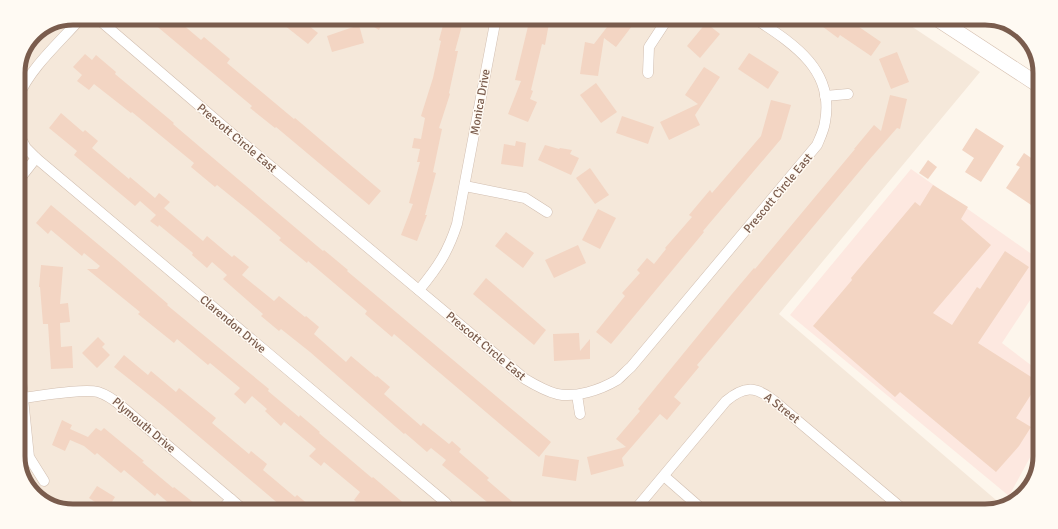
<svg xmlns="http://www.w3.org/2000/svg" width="1058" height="529" font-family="Signika,sans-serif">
	<rect width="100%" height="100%" fill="#fdf6ec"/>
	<!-- residential -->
	<path fill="#f5e8da" d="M73,18h826l81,54 -201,242 224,192 -18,5h-912l-24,-6 -22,-18 -9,-27v-390l16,-36z"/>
	<!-- commercial -->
	<path fill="#fde8e0" d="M911,169l129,91v25l-38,58 38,29v67l-31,57 -219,-181z"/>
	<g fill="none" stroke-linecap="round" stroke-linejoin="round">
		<!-- stream -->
		<path stroke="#a5d3da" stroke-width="4" d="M990,19l43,29"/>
	</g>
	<!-- building -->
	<g fill="#f3d5c3">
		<path d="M147,18h28l26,22 3,-3 26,22 -3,4 67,56 1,-1 86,73 -12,14 -93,-78 -1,1 -25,-20 2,-2z"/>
		<path d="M290,18h9l19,15 -10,11 -24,-19z"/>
		<path d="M359,18h26l-6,12z"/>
		<path d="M445,18h19l-9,33h3l-9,42 1,1 -11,34 3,1 -9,43 3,1 -11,42h2l-10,26 -16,-6 12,-31 -4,-1 11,-41h-3l3,-13 -8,-1 2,-10 7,1 4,-21 -4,-2 12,-38 8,-37 -2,-1z"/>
		<path d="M530,18h20l-5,27 -3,-1 -11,46 2,1 -3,8 7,3 -9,20 -20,-8 13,-33 -6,-1z"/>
		<path d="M614,18h15l6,4 -19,25 -12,-9 -6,38 -18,-2 5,-32 9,2z"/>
		<path d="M811,18h35l35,24 -10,14 -31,-21 -2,3z"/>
		<path d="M706,23l14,11 -20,24 -13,-12z"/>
		<path d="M359,25l5,18 -32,9 -5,-16z"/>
		<path d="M897,52l12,30 -18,7 -12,-30z"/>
		<path d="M749,53l30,19 -11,17 -30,-20z"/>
		<path d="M85,54l7,6 4,-5 20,17 -1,2 59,49 -1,1 27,23 123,104 1,-1 24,20 -1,1 204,171 -12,15 -145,-123 -2,3 -27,-23 2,-3 -59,-50 -1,2 -28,-23 2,-2 -33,-28 -31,-25 -2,2 -24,-20 3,-4 -62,-51 -1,1 -37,-29 -5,6 -12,-9 5,-6 -9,-8z"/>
		<path d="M704,67l16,10 -25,38 5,10 -31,15 -9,-18 38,-18 -13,-9z"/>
		<path d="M596,83l21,29 -16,11 -21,-28z"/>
		<path d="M890,95l17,4 -7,30 -3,-1 -28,32 -172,205 2,2 -25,30 7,6 -14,17 -7,-6 -38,44 2,8 -33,9 -4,-18 39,-10 -10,-8 24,-28 -2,-2 94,-115 22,-26 1,1 100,-120h-1l20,-24 7,6z"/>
		<path d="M771,100l20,5 -10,34 -78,92 1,1 -93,112 -15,-12 29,-36 -3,-3 18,-20 -3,-3 10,-12 7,6 12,-15 -1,-1 27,-31 -3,-2 21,-25 2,3 49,-57z"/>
		<path d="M61,113l22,19 2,-2 13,11 -6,7 37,31 1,-2 25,21 4,-5 11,9 -6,6 39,33 4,-5 25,21 2,-2 15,12 -7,8 32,26 5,-5 26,21 1,-1 13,11 -5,7 32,28 5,-6 25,21 1,-1 13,11 -6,7 37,32 2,-3 26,21 3,-3 9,8 -2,3 30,26 -2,2 36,31h-25l-56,-46 4,-5 -15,-12 -4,4 -22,-19 -1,1 -94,-82 -29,-23 -2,2 -18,-15 2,-2 -40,-35 4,-4 -15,-13 -5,6 -15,-13 1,-2 -34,-28 -1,2 -8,-6 6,-6 -16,-14 -5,5 -61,-51 3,-4 -28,-23z"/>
		<path d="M622,116l32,11 -6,17 -32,-11z"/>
		<path d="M976,128l28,18 -23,36 -16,-10 9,-14 -12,-8z"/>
		<path d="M516,141l10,2 -3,24 -22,-3 3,-20 11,2z"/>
		<path d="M545,145l14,4 1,-1 12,2 -2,4 9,4 -8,17 -33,-15z"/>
		<path d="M1024,153l16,11v47l-34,-23 14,-21 -4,-2z"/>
		<path d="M928,160l9,7 -9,12 -9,-6z"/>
		<path d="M590,168l19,27 -14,9 -19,-26z"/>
		<path d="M933,185l35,22 -7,12 30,26 -58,68 19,12 25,-38 3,2 25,-38 24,16 -51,76 61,39 -23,36 15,9 -12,19 -23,26 -96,-80 -5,5 -82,-71 39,-46 -1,-2 64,-76 5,4z"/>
		<path d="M51,205l66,55 51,44 -1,1 102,84 -1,2 31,26 1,-2 20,17 -1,1 53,45 1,-1 40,34h-46l-13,-11 6,-8 -36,-30 -3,4 -12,-10 7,-7 -32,-27 -3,4 -16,-15 2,-2 -15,-13 -7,8 -11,-10 6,-6 -30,-25 -2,2 -31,-26 -3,4 -36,-29 2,-2 -53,-43h10l3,-3 -16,-13 -2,3 -31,-26 -3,4 -12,-11z"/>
		<path d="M598,209l18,9 -16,31 -18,-9z"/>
		<path d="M506,232l28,21 -11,15 -28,-22z"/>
		<path d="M578,245l8,18 -32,15 -9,-18z"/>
		<path d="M41,265l22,2 -3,37 8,-1 2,19 -10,1 1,24 11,-1 1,22 -22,1 -3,-45h-5l-3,-37h-1z"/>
		<path d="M486,278l60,52 -12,15 -61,-51z"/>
		<path d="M579,333l1,18 10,-12v20l-36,2 -1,-27z"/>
		<path d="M98,337l7,7 -3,3 8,8 -13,13 -15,-15z"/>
		<path d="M124,355l24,20 3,-4 25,21 3,-4 5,4 32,26 -4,5 37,31 2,-3 16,13 -4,6 32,27 2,-2 19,16h-29l-124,-105 -49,-39z"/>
		<path d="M62,420l10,5 -2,4 18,8 8,-9 5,3 3,-3 40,33 -2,1 31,26 1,-1 20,16 -7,8h-9l-21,-18 -2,3 -31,-26 -3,3 -24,-20 -2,2 -11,-9 -14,-6 -5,11 -13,-6z"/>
		<path d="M545,455l34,5 -3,21 -34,-5z"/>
		<path d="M97,486l18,11 -8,13 -18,-12z"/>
	</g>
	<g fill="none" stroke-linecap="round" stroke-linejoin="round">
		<defs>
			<g id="street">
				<path d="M97,18l140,120 288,241c10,6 20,12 32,15 19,4 43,-4 60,-14 5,-4 9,-9 14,-13l186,-222c3,-7 7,-15 8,-23 10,-53 -33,-79 -71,-104"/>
				<path d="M648,73l1,-26 19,-29"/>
				<path d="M825,96l23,-2"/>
				<path d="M18,97c13,-30 41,-54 63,-79"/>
				<path d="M18,133l8,15 10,10 409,344 8,9"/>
				<path d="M18,181l18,-23"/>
				<path d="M465,186l60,12 22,14"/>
				<path d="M419,290c19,-23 29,-38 38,-66l39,-206"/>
				<path d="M18,349l11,108 15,24"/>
				<path d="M577,395l3,19"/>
				<path d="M23,398c17,-2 61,-10 75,-6 9,3 15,7 22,13l125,106"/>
				<path d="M664,476l40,35"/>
				<path d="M221,511l10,-12"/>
				<path d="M634,511l92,-110c18,-15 29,-15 47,-1l132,111"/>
			</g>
			<path id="secondary" d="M936,18l104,68"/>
		</defs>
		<!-- street casing -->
		<use href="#street" stroke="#d1beb0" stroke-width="11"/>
		<!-- secondary casing -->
		<use href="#secondary" stroke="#d6c0b0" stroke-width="16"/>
		<!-- street -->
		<use href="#street" stroke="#fff" stroke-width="10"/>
		<!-- secondary -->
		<use href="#secondary" stroke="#fff" stroke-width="15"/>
	</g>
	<g text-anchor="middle" stroke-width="3" stroke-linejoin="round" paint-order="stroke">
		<!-- street labels -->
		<g font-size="12" fill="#7a5c4d" stroke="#fffaf3">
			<text transform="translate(480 102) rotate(-80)" y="4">Monica Drive</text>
			<text transform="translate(237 138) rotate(40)" y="4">Prescott Circle East</text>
			<text transform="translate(778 193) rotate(-50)" y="4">Prescott Circle East</text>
			<text transform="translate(233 324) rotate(40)" y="4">Clarendon Drive</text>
			<text transform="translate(486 346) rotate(40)" y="4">Prescott Circle East</text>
			<text transform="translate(782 408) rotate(38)" y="4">A Street</text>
			<text transform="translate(144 425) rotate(40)" y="4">Plymouth Drive</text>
		</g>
	</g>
	<!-- crop -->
	<path d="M0 0H1058V529H0ZM73 25H985A48 48 0 0 1 1033 73V456A48 48 0 0 1 985 504H73A48 48 0 0 1 25 456V73A48 48 0 0 1 73 25Z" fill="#fffaf3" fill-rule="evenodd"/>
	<path fill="none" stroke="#7a5c4d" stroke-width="5" d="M73 25H985A48 48 0 0 1 1033 73V456A48 48 0 0 1 985 504H73A48 48 0 0 1 25 456V73A48 48 0 0 1 73 25Z"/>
</svg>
